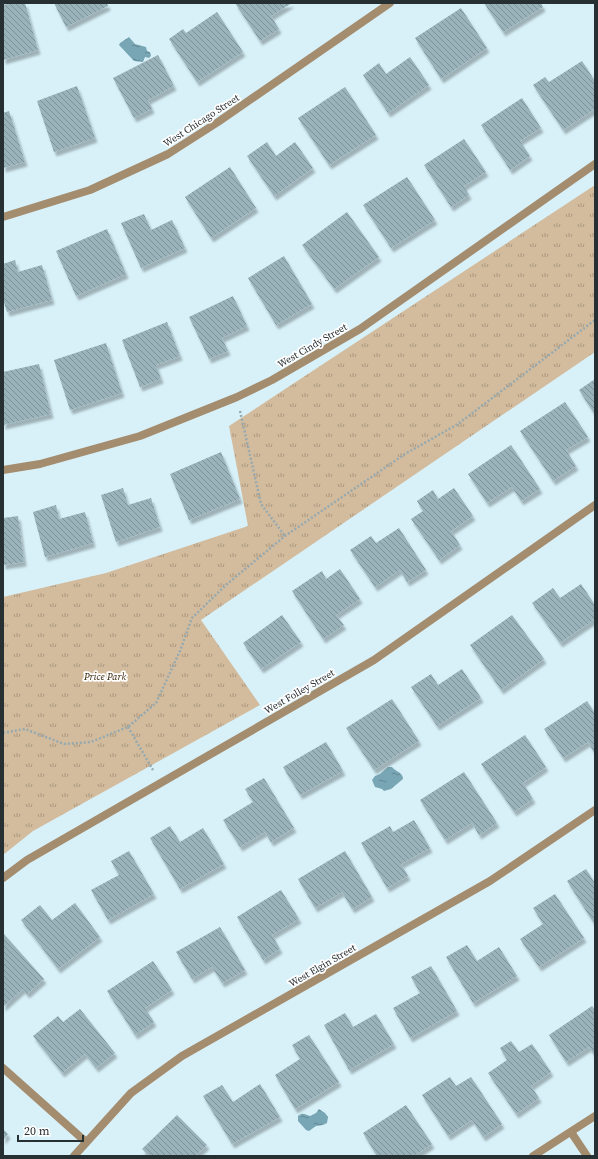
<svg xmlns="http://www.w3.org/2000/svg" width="598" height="1159" font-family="'Source Serif 4',serif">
	<defs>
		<pattern id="grass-tufts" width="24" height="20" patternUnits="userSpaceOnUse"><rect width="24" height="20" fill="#d3bc9e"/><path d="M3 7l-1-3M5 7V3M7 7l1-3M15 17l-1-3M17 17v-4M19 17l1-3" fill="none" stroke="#ab9981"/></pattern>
		<pattern id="water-ripples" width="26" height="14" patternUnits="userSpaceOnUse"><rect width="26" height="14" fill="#78a6b4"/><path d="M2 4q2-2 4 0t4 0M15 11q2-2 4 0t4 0" fill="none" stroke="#628893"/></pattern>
		<pattern id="building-back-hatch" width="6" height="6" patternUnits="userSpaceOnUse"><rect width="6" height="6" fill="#9ab2ba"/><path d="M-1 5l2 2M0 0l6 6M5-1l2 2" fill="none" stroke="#7d9198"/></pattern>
		<filter id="shadow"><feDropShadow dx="2.5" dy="4.5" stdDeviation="1" flood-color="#0004"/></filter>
	</defs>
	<rect width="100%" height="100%" fill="#d8f1f9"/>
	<!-- grass -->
	<path fill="url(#grass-tufts)" d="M595,185v167l-394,268 59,85 -227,126 -30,24v-258l103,-24 142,-47 -19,-100z"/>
	<!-- water -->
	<g fill="url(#water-ripples)">
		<path d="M129,37l6,7 11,3 1,4 3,1 1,4 -2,2 -4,-1 -2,5 -9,-1 -15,-16 1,-2z"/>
		<path d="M388,767h4c4,5 11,5 11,12l-12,10 -7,2 -2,-2 -7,-2 -3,-7 3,-4 5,-2z"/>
		<path d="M319,1109l6,4 3,4 -1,6 -4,2 -7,1 -7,5 -3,-1 -8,-9v-5c5,-4 6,-2 12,0l6,-3z"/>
	</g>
	<!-- building -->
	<g fill="url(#building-back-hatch)" filter="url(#shadow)">
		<path d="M11,3h14l13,47 -35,10v-55z"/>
		<path d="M54,3h53l1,3 -42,21z"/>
		<path d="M235,3h57l-21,13 8,13 -19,12z"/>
		<path d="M484,3h57l2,4 -40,25z"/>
		<path d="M461,8l26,40 -46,31 -26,-41z"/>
		<path d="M217,12l26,40 -46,30 -28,-43 14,-10 3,4z"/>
		<path d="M158,55l16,31 -26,14 4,9 -18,9 -21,-40z"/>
		<path d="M410,57l19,28 -41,28 -25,-38 16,-12 7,11z"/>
		<path d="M582,61l13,20v28l-32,21 -30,-45 12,-8 4,5z"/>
		<path d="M77,86l18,52 -41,14 -17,-51z"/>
		<path d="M345,87l31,48 -47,30 -31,-47z"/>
		<path d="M522,98l19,30 -21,13 10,15 -20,14 -29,-45z"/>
		<path d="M9,111l16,51 -22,6v-55z"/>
		<path d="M464,139l22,33 -22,14 5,9 -18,12 -27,-42z"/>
		<path d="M267,142l9,14 19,-14 18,26 -39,28 -27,-40z"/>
		<path d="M230,167l26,41 -45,30 -26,-41z"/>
		<path d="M407,177l28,43 -44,28 -28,-43z"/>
		<path d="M347,212l32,45 -45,32 -32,-44z"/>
		<path d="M144,214l7,16 21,-10 13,28 -44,20 -20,-45z"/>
		<path d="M107,229l19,45 -50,22 -20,-45z"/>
		<path d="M284,256l28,48 -36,21 -28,-47z"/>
		<path d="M15,260l3,12 24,-7 10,35 -45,12 -4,-13v-35z"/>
		<path d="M233,296l14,30 -25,12 6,13 -19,8 -20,-42z"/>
		<path d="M167,322l13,34 -24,9 5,14 -21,8 -18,-47z"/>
		<path d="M106,343l16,50 -52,17 -16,-50z"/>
		<path d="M39,364l12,50 -48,11v-53z"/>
		<path d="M595,379v36l-16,-25z"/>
		<path d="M565,402l23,35 -22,13 10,16 -23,15 -33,-50z"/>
		<path d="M511,445l29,44 -19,12 -9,-14 -25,16 -19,-29z"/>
		<path d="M221,452l19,47 -51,21 -19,-46z"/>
		<path d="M123,488l5,17 23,-7 9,29 -44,15 -15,-47z"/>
		<path d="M454,488l19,28 -22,15 9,14 -21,15 -28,-41 12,-8 -6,-10 16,-11 5,9z"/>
		<path d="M56,505l3,14 26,-7 8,31 -48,14 -12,-45z"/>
		<path d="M18,516l6,46 -21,3v-47z"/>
		<path d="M399,528l27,42 -19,12 -7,-12 -25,17 -25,-37 21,-14 5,7z"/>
		<path d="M340,569l20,30 -24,16 8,10 -21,14 -31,-48 30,-20 4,8z"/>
		<path d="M581,584l14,21v14l-35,24 -28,-40 21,-15 7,10z"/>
		<path d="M282,615l19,27 -40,27 -18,-26z"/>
		<path d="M512,615l32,44 -43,31 -31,-45z"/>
		<path d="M462,669l19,29 -44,28 -26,-39 20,-13 7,11z"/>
		<path d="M392,699l27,42 -45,29 -28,-42z"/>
		<path d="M587,701l8,12v41l-7,-12 -25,16 -19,-29z"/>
		<path d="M525,735l21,32 -23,16 10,16 -19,13 -33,-48z"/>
		<path d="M326,742l17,29 -43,24 -17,-28z"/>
		<path d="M464,772l33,51 -18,12 -7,-12 -27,17 -25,-40z"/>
		<path d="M264,778l30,50 -23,14 -6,-10 -25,15 -17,-27 30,-18 -8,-13z"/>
		<path d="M414,820l16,28 -29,16 7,12 -21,12 -26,-45 29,-17 3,6z"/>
		<path d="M170,826l10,16 23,-14 21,36 -44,25 -30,-51z"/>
		<path d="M129,851l25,43 -46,26 -17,-30 28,-15 -8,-14z"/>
		<path d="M345,851l27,46 -20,12 -10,-17 -27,16 -17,-29z"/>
		<path d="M586,869l9,14v42l-28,-44z"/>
		<path d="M281,890l18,29 -27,16 8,14 -17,11 -26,-43z"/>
		<path d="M555,894l29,44 -45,29 -19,-28 23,-15 -10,-16z"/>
		<path d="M75,903l25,34 -42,32 -37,-49 19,-15 12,15z"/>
		<path d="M220,927l25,43 -23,13 -10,-16 -20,12 -16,-27z"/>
		<path d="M3,933l41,46 -17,15 -4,-5 -20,18z"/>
		<path d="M467,945l10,16 22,-14 18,29 -44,27 -27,-46z"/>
		<path d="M153,961l19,29 -27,18 9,14 -19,13 -28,-44z"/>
		<path d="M431,966l26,45 -47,27 -17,-30 27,-15 -9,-16z"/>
		<path d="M592,1006l3,4v46l-6,-9 -23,15 -17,-27z"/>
		<path d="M80,1009l35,44 -19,15 -11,-14 -23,19 -29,-37 25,-20 5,6z"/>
		<path d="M345,1013l8,14 23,-13 18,30 -45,26 -25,-45z"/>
		<path d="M309,1035l30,47 -44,27 -20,-34 25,-16 -8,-14z"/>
		<path d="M511,1041l8,11 13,-8 19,28 -20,14 8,12 -23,16 -28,-41 19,-13 -7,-12z"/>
		<path d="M450,1077l6,9 15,-9 31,47 -19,13 -11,-17 -24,16 -26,-41z"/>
		<path d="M260,1084l20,33 -48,27 -29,-48 19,-11 11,17z"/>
		<path d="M406,1105l26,39 -18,12h-37l-14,-23z"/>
		<path d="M177,1115l30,30 -12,11h-46l-7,-7z"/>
		<path d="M3,1129l5,5 -5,6z"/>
	</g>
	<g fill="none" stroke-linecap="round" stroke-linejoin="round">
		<!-- path -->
		<g stroke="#96a9af" stroke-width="2.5" stroke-dasharray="2 2" stroke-linecap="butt">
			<path d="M240,411l21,93 24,32"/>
			<path d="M128,727l25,43"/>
			<path d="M3,733l22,-4 39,15 27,-2 37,-15 28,-24 24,-52 12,-33 35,-34 58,-48 120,-82 53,-30 137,-104"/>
		</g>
		<!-- minor -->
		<g stroke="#a48c6e" stroke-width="8">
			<path d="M3,217l87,-27 78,-36 50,-32 172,-119"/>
			<path d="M3,470l37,-6 100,-28 97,-39 35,-17 88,-51 235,-165"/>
			<path d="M3,878l24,-18 347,-200 221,-155"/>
			<path d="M3,1068l83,74"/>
			<path d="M571,1132l16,24"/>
			<path d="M74,1156l57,-63 51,-37 308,-175 105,-71"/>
			<path d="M533,1156l62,-40"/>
		</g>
	</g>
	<g text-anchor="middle" stroke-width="3.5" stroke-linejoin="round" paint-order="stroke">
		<!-- street labels -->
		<g font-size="10" fill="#262f32" stroke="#fff">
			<text transform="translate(201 120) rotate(-33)" y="4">West Chicago Street</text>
			<text transform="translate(312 345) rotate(-30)" y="4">West Cindy Street</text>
			<text transform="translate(299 691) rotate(-30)" y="4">West Folley Street</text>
			<text transform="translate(322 965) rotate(-30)" y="4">West Elgin Street</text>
		</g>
		<!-- park labels -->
		<g font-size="10" font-style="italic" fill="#382509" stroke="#fff">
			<text x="105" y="680">Price Park</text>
		</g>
	</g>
	<!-- border -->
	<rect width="598" height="1159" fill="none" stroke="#262f32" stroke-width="8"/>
	<!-- scale -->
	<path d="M18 1135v6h65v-6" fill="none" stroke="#262f32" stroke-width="2"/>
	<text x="24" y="1135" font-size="12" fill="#262f32" stroke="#ffffff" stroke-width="3" paint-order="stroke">20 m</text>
</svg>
